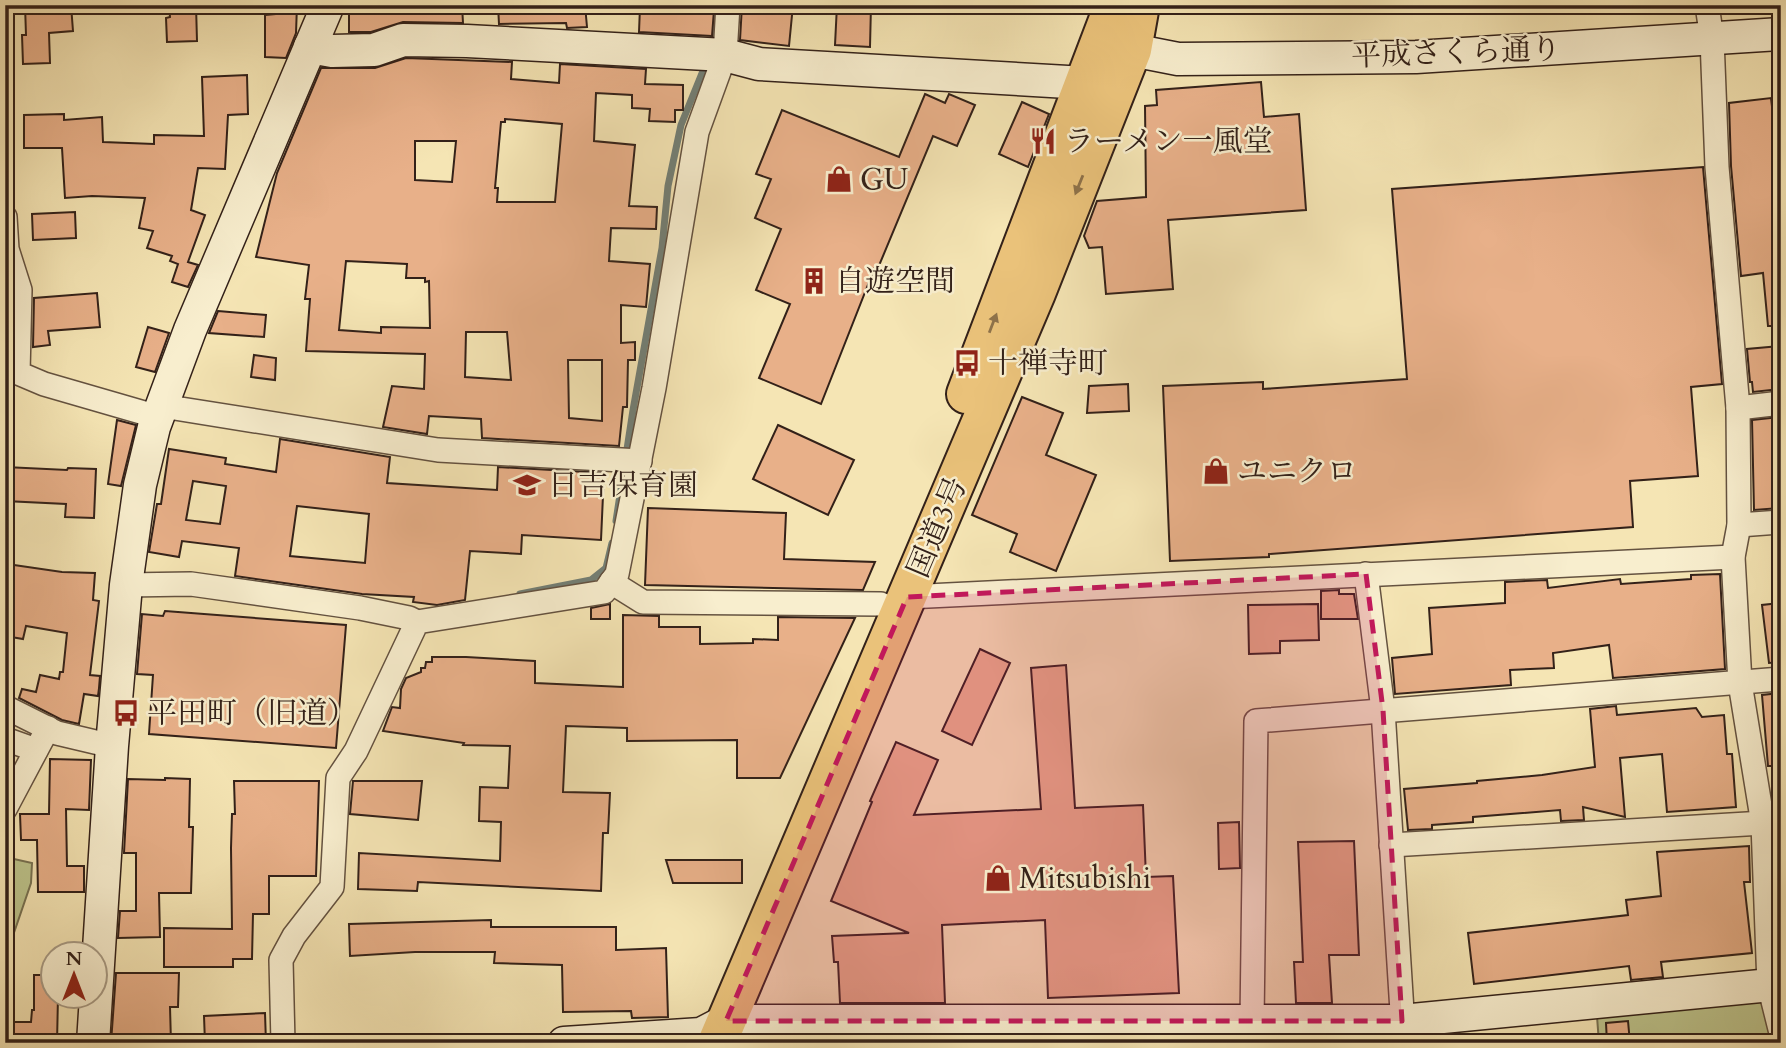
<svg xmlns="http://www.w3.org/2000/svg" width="1786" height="1048" font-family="Cardo,'Noto Serif JP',serif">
	<rect width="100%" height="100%" fill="#f5e5b4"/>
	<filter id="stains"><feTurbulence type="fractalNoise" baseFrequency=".00286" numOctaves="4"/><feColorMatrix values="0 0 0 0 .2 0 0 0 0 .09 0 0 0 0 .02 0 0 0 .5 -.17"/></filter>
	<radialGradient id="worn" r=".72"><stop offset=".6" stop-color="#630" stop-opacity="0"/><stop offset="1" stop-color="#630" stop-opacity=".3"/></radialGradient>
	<!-- green -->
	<g fill="#bdc48c" stroke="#787252" stroke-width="2">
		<path d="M5,857l27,6 -1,20 -26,76z"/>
		<path d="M1769,985l12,58h-182l-3,-40z"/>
	</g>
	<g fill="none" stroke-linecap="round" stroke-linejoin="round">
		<!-- stream -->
		<g stroke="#737f75" stroke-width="7">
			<path d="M712,46l3,-19 -1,-22"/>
			<path d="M616,521l17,-111 29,-162 6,-62 13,-61 26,-64"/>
			<path d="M520,594l71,-14 15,-12 6,-25"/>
		</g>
	</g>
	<!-- building -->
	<g fill="#e8b089" stroke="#332119" stroke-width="2" fill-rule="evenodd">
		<path d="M25,5h46l2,26 -24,2 1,30 -27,1 -1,-29h4z"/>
		<path d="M169,5h27l1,36 -30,1 -1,-24 4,-1z"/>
		<path d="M275,5h22l-1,28 -10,25 -21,-1v-42l10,-1z"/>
		<path d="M349,5h113l1,18 -60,-1 -32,10h-22z"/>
		<path d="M498,5h87l2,22 -20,1 -1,-5 -67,1z"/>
		<path d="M660,5h47l1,5h6l-2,26 -73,-4 1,-25 20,1z"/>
		<path d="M742,5h51l-4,41 -49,-6z"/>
		<path d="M837,5h34l-1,42 -35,-2z"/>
		<path d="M406,58l106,4 -1,17 48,4 1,-19 86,5 -1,15 38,1v25h-8v12l-26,-1 1,-12 -18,-1v-13l-36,-2 -2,48 41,4 -6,61 28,1 -1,22 -45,-1 -2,33 41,3 -4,43 -25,-2v38l14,-1v18h-7l-1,47h-4l-4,39 -137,-8 -1,-19 -52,-3 -2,18 -44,-7 9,-41 32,3 1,-35 -119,-3 4,-52h-5l4,-34 -53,-8 21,-84 44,-105h54zM505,119l57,5 -7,78h-58l1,-14h-3l6,-66h4zM415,141h41l-4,41 -37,-2zM346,261l61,3 -1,14h19v4l4,-1 1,47 -49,-1v6l-42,-3zM466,332h41l4,48 -46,-3zM568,360h34v61l-33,-3z"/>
		<path d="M247,75l1,39 -20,1 -3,54 -27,-1 -7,42 14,5 -17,47 10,3 -10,22 -16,-5 6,-18 -8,-3 2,-5 -25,-8 6,-17 -14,-3 6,-30 -53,-2 -27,2 -3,-50h-38v-33l40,-1v6l38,-3 1,25 51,2v-9l50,1 -2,-59z"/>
		<path d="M1261,82l3,35 35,-3 7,96 -138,10 5,69 -67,5 -4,-47 -13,1 -5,-12 13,-35 49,-4 -1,-91 12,-1 -1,-15z"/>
		<path d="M925,94l20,9 4,-9 26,11 -18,41 -24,-10 -55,132 -3,-1 -54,137 -62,-26 31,-74 -34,-14 25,-61 -26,-11 16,-39 -15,-5 26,-64 117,47z"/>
		<path d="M1771,98l10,86v142h-13l-5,-53 -22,3 -10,-110 -2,-63z"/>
		<path d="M1022,102l27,12 -21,53 -29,-13z"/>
		<path d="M1703,167l19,217 -31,3 7,89 -68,5 3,46 -364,27v3l-99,4 -7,-175 100,-4v7l144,-10 -15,-190z"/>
		<path d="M75,212l1,26 -43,2 -1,-26z"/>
		<path d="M97,293l3,34 -52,4 2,14 -17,2 1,-49z"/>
		<path d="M218,311l48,4 -2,22 -55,-4z"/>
		<path d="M148,327l21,6 -14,39 -19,-5z"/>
		<path d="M1781,346v43l-28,3 -1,-10h-2l-3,-33z"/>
		<path d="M254,355l22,3 -1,22 -24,-3z"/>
		<path d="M1128,384l1,27 -42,2 2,-27z"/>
		<path d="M1022,397l41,16 -17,42 50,20 -40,96 -46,-19 7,-18 -45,-19z"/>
		<path d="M1781,417v91l-27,2 -2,-90z"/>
		<path d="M117,420l19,5 -15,61 -13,-2z"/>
		<path d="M778,425l76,35 -26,55 -75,-36z"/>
		<path d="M280,439l110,18 -3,26 110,7 1,-23 106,6 -3,67 -79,-5 -1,19 -51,-3 -5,49 -28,5 -24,-3 1,-5 -52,-3 -127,-18 4,-28 -57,-7 -3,16 -30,-5 8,-48h4l8,-55 57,9 -1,6 51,8zM193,481l33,5 -6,38 -34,-4zM297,506l72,8 -4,49 -75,-7z"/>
		<path d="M5,467l62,3 1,-2 28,1 -2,49 -29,-1 1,-13 -61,-3z"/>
		<path d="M648,508l138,5 -2,46 91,3 -12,28 -218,-5z"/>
		<path d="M14,565l48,7 33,1 -2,27 6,1 -9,74 10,1 -1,12 -1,8 -14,-2 -5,30 -17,-4 -43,-22 3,-9 14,3 4,-17 19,4 1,-7h3l4,-39 -41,-7 -3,13 -18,-3v-41l4,1z"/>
		<path d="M1720,574l5,95 -112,9 -4,-33 -56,8 1,15 -44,2 1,15 -116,9 -3,-36 40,-4 -3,-46 76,-5v-21l42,-2 1,8 72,-9 1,5 70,-5v-4z"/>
		<path d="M1339,590v4h15l4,25h-37v-28z"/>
		<path d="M1781,603v59l-12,1 -7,-58z"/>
		<path d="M610,604v15h-19v-11z"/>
		<path d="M1318,604l1,36 -39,1v12l-31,1 -1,-49z"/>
		<path d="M165,611l181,14 -10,123 -187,-14 4,-59 -16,-1 5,-60 21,2z"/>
		<path d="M623,615l36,1v11h41v17l53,-1v-4l25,1v-23l77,1 -75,160h-43v-38l-110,1v-13l-61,-2 -3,66 47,1 -2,40h-5l-2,58 -183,-9 -1,9 -59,-2 1,-36 141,8 1,-39 -22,-1 1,-34 28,1 2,-42 -47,-1 1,-2 -81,-12 9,-24 8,1 1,-19 5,-11 15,-6v-4h4l1,-6h6v-5h34l69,4v22l88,4z"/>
		<path d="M980,649l30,14 -38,82 -30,-14z"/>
		<path d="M1066,665l9,143 68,-3 3,72 27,-1 6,117 -131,5 -3,-78 -103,5 3,78h-105l-2,-41h-4l-2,-26 77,-3 -78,-32 41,-99 -2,-1 26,-59 42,18 -24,55 127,-6 -10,-141z"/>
		<path d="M1781,693v73h-13l-6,-71z"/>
		<path d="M1616,706l1,9 79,-7 6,9 22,-2 3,39h5l4,53 -69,5 -5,-58 -42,4 5,59 -42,-10 1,13 -23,1 -1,-11 -87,7v5l-41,3v4l-24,1 -4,-41 73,-6v-2l65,-6 53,-8 -5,-58z"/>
		<path d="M50,759l41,1 -2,50 -23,-1 1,57h17v26h-46l-1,-52h-16l-1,-26h29z"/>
		<path d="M165,778l25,1 -1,48h4l-2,66h-32l1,44 -42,1 2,-27h16v-58h-12l4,-74 37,1z"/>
		<path d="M234,781h85l-3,95h-47v38h-16l-1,45h-19v8h-69v-39l68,1 -1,-81 1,-34h3z"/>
		<path d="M353,781h69l-4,39 -68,-6z"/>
		<path d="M1239,822l1,46 -21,1 -1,-46z"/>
		<path d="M1354,841l5,114h-30l3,48h-36l-2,-41h9l-5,-120z"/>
		<path d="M1749,846l1,36h-6l8,71 -91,9 2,15 -32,3 -2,-14 -155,18 -6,-51 160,-18 -2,-15 35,-4 -4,-44z"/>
		<path d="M666,860h76v23h-69z"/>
		<path d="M491,920v7h125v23l50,-2 2,69 -36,1 -1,-7 -68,1 -1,-47 -68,-2 1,-11h-80l-65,4 -1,-32z"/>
		<path d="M116,973h63l-1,34h-8l1,36h-60z"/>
		<path d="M34,975h18v21h6l-1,47h-52v-21h26l1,-12h2z"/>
		<path d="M265,1013l1,30h-61l-1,-27z"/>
		<path d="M1628,1021l2,22h-23l-1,-20z"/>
		<rect x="841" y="1039" width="105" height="4"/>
	</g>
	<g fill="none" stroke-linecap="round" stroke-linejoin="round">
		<defs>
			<g id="street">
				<path d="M1707,5l5,34 5,128 21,241 1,117 -6,32 7,126 23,141 6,161 12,48"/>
				<path d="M5,217l2,32 13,41 -2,83 26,11 114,33"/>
				<path d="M162,406l276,44 202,11"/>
				<path d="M1738,408l43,-5"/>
				<path d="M1739,525l42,-3"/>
				<path d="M1366,574l17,136 21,333"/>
				<path d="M611,582l32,20 238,2"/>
				<path d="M126,585l65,-1 169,24 49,10 8,4"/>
				<path d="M907,597l826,-40"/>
				<path d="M5,707l52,26 55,13"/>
				<path d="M5,739l31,11"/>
				<path d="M5,809l43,-81"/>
				<path d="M1391,845l390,-23"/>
				<path d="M1252,1021l4,-300 525,-42"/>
				<path d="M283,1043l-2,-83 13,-24 38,-49 6,-109 18,-27 61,-129 187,-30 13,-18 37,-186 43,-256 28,-77 3,-50"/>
			</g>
			<g id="secondary">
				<path d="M310,47l22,4 42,-1 29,-10 64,1 258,14 34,9 326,19 47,-33 46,9 238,-2 365,-23"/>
				<path d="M93,1043l19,-297 14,-161 14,-100 14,-58 36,-97 138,-325"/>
				<path d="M564,1043l137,-9 25,-13h676l379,-37"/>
			</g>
			<g id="highway">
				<path d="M966,394l148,-389"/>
				<path d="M717,1043l319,-750 96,-243 8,-45"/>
			</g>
		</defs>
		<!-- street casing -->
		<use href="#street" stroke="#645240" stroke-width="26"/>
		<!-- secondary casing -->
		<use href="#secondary" stroke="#332119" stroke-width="35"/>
		<!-- highway casing -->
		<use href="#highway" stroke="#332119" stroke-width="42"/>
		<!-- street -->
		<use href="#street" stroke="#f8eece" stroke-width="23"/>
		<!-- secondary -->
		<use href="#secondary" stroke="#f8eece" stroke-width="32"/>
		<!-- highway -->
		<use href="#highway" stroke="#eac27a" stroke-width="38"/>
	</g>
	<!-- one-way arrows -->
	<defs><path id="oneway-solid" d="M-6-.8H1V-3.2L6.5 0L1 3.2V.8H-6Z" transform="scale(1.75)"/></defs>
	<g fill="#8e724a">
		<use href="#oneway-solid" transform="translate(1079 185) rotate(112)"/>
		<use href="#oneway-solid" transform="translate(993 323) rotate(-69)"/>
	</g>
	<!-- marked area -->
	<path fill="#c2185b" fill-opacity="0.2" stroke="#c2185b" stroke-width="5" stroke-dasharray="14 9" stroke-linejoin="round" d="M1366,574l17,136 19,311h-676l181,-424z"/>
	<!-- icons -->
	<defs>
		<symbol id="restaurant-bare" viewBox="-9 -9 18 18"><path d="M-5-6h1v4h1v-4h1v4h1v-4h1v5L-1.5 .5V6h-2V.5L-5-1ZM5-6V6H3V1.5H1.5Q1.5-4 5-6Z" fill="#8f2418" stroke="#f8eece" stroke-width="2.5" paint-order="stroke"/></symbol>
		<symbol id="shop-bare" viewBox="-9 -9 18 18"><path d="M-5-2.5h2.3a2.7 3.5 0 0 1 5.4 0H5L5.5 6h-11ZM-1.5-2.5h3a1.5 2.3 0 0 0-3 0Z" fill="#8f2418" stroke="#f8eece" stroke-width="2.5" paint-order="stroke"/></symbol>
		<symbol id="building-bare" viewBox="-9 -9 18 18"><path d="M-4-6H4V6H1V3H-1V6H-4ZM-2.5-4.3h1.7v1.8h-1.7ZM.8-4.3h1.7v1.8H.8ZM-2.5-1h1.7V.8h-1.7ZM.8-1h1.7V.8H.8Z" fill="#8f2418" stroke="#f8eece" stroke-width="2.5" paint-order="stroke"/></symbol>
		<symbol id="bus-bare" viewBox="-9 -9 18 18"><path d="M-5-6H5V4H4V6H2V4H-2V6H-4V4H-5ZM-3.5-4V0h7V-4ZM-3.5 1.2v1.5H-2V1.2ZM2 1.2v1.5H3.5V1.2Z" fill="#8f2418" stroke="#f8eece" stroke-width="2.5" paint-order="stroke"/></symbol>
		<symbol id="school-bare" viewBox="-9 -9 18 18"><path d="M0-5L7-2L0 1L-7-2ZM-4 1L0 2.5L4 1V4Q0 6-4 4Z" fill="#8f2418" stroke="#f8eece" stroke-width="2.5" paint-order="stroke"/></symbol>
	</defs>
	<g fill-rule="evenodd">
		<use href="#restaurant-bare" x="1024" y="122" width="38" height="38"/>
		<use href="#shop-bare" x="820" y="160" width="38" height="38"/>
		<use href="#building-bare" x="795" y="262" width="38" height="38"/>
		<use href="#bus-bare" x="948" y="344" width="38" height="38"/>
		<use href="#shop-bare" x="1197" y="452" width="38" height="38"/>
		<use href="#school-bare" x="508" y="466" width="38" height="38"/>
		<use href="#bus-bare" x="107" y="694" width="38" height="38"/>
		<use href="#shop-bare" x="979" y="859" width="38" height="38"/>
	</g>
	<g text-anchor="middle" stroke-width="5" stroke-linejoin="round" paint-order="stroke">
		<!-- street labels -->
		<g font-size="30" fill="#332119" stroke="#f8eece">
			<text transform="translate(1456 52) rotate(-2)" y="10">平成さくら通り</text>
			<text transform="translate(937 527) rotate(-67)" y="10">国道3号</text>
		</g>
		<!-- poi labels -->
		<g font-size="30" fill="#332119" stroke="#f8eece" text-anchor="start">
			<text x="1064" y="151">ラーメン一風堂</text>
			<text x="860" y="189">GU</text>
			<text x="835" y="291">自遊空間</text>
			<text x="988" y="373">十禅寺町</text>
			<text x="1237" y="481">ユニクロ</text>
			<text x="548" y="495">日吉保育園</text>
			<text x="147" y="723">平田町（旧道）</text>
			<text x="1019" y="888">Mitsubishi</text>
		</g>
	</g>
	<!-- margin -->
	<rect width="1786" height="1048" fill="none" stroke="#f5e5b4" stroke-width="28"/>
	<rect x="7" y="7" width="1772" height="1034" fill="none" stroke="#332119" stroke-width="3.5"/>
	<rect x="14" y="14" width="1758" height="1020" fill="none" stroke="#332119" stroke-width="2"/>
	<!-- north arrow -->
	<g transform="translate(74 975)"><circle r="33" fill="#f8eece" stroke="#a99c86" stroke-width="2"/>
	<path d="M0-5L12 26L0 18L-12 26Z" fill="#8f2418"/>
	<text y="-10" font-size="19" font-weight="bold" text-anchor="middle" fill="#332119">N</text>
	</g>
	<rect width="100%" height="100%" filter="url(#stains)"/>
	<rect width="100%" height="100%" fill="url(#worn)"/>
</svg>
